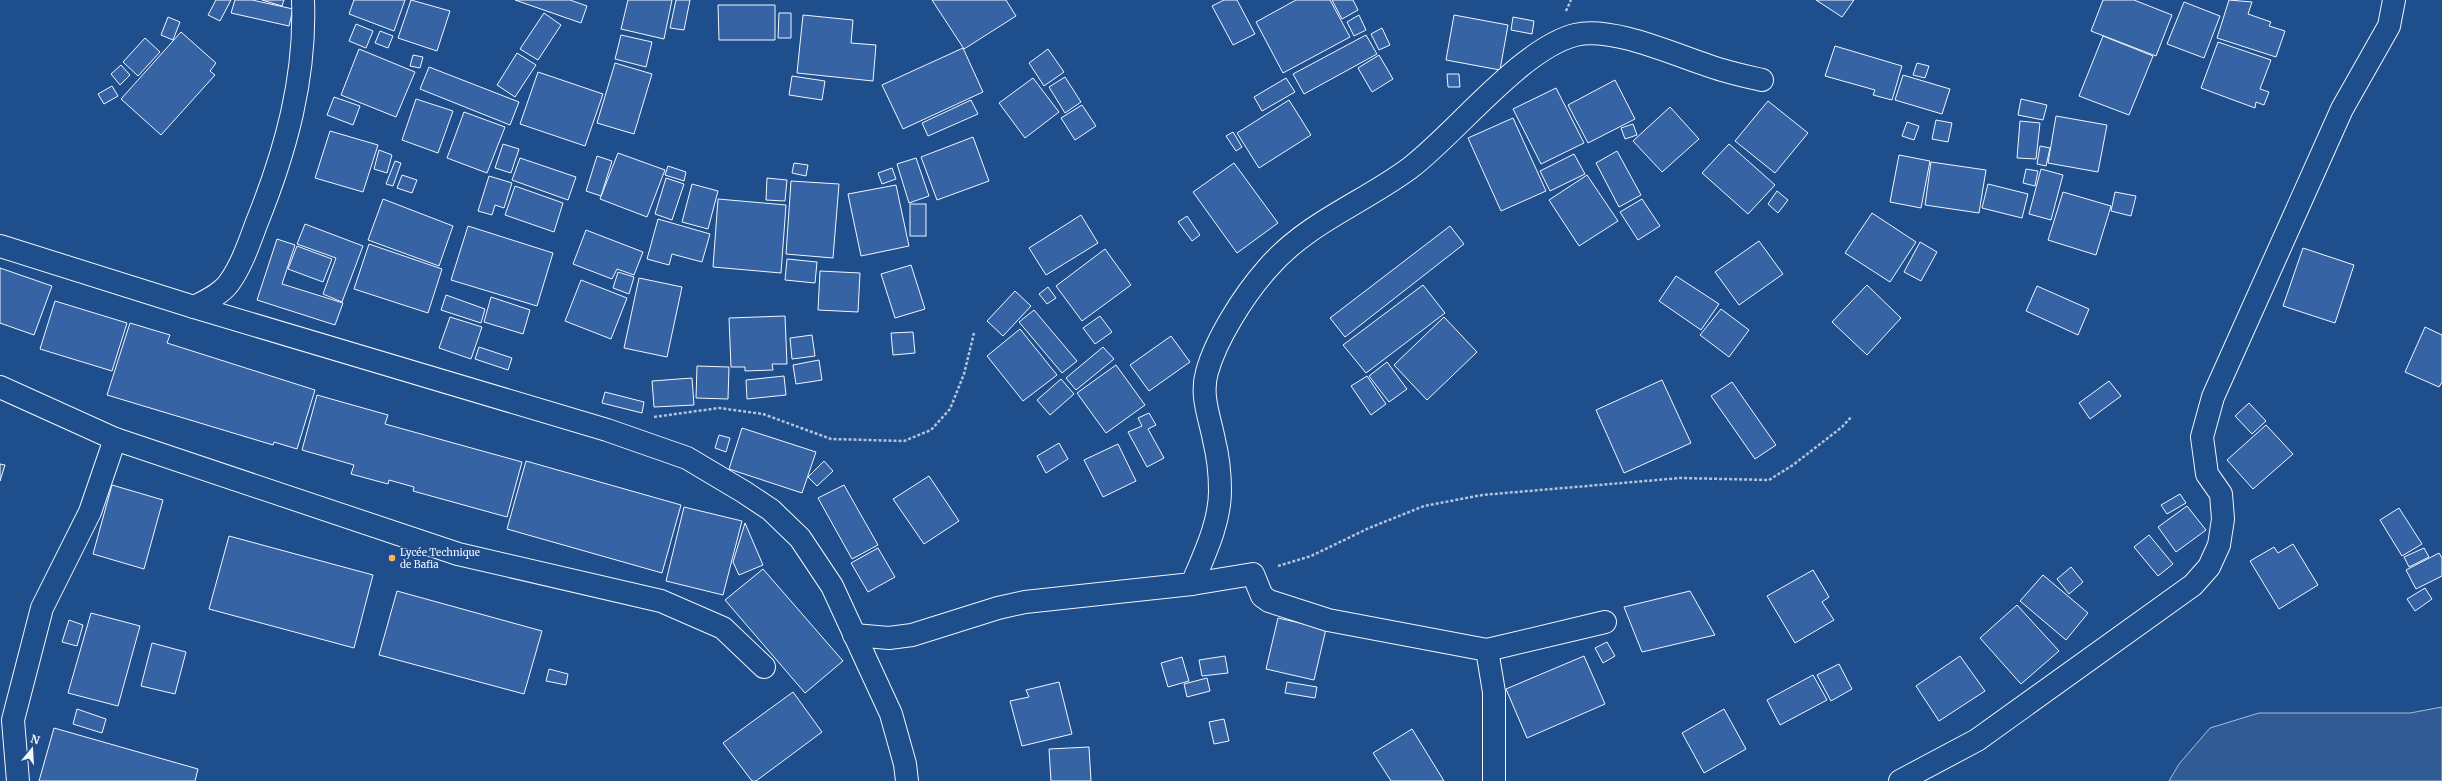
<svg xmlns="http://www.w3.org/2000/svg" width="2442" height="781" font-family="Merriweather,serif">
	<rect width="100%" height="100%" fill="#1f4e8c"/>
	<!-- built -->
	<path fill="#305b95" stroke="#a8bbd7" d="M2442,707v74h-273l10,-17 31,-36 49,-15h151z"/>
	<!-- building -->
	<g fill="#3563a3" stroke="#f2f6ff">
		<path d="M216,0h15l-11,21 -12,-6z"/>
		<path d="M235,0h17l41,9 -4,17 -58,-13z"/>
		<path d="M262,0h22l-2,6z"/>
		<path d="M354,0h51l-11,31 -45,-17z"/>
		<path d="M411,0l39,11 -13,40 -39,-13z"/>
		<path d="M515,0h55l17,6 -6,17z"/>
		<path d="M628,0h44l-8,39 -43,-10z"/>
		<path d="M676,0h14l-6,30 -14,-2z"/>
		<path d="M932,0h74l10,16 -52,33z"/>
		<path d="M1224,0h13l18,34 -22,11 -21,-39z"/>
		<path d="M1296,0h34l20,37 -67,36 -27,-51z"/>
		<path d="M1332,0h21l5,10 -16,9z"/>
		<path d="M1816,0h38l-12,17z"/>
		<path d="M2103,0h31l38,15 -16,41 -65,-25z"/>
		<path d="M2229,0l23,2 -4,12 23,8 -2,4 16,5 -9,26 -59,-19z"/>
		<path d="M2184,2l36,14 -16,42 -37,-14z"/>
		<path d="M718,5h57v35h-56z"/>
		<path d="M544,13l17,12 -23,35 -18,-11z"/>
		<path d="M779,13h12v25h-13z"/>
		<path d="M803,15l50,5 -2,23 25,2 -3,36 -76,-8z"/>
		<path d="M1359,15l7,15 -12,6 -7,-14z"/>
		<path d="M1454,15l54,10 -8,45 -54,-10z"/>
		<path d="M168,17l12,5 -7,18 -12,-5z"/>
		<path d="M1513,17l21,4 -2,13 -21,-4z"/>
		<path d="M356,24l17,7 -7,17 -17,-7z"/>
		<path d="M1382,28l8,17 -11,5 -8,-16z"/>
		<path d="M380,31l13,5 -5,12 -13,-5z"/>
		<path d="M181,32l35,31 -6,8 5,4 -54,60 -40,-36z"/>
		<path d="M621,35l31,7 -6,25 -31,-8z"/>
		<path d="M1366,35l11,19 -73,40 -11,-20z"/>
		<path d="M2103,36l50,20 -24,59 -50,-19z"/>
		<path d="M145,38l15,14 -22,24 -15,-14z"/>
		<path d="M2218,42l53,18 -11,29 9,3 -5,13 -8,-3 -1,6 -54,-20z"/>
		<path d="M1835,46l67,20 -10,34 -19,-5 2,-5 -50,-14z"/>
		<path d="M963,48l20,44 -80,37 -21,-44z"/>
		<path d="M359,49l56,23 -19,45 -55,-22z"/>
		<path d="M1048,49l16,23 -20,14 -15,-23z"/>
		<path d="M517,53l19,12 -21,32 -18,-12z"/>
		<path d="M413,55l10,2 -3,11 -10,-2z"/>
		<path d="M1379,55l14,24 -21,13 -14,-24z"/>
		<path d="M615,63l37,11 -18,60 -37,-11z"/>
		<path d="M1917,63l12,3 -4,12 -12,-3z"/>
		<path d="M121,65l9,10 -10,10 -9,-11z"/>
		<path d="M429,67l90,35 -9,23 -90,-36z"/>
		<path d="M538,72l65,22 -18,52 -65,-22z"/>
		<path d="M1447,74h12l1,13h-12z"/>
		<path d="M1903,75l47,14 -8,25 -47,-14z"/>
		<path d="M792,76l33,5 -3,19 -33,-5z"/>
		<path d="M1065,77l16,25 -16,11 -16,-26z"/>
		<path d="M1033,78l26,34 -34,26 -26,-35z"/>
		<path d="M1286,78l9,14 -33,19 -8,-14z"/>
		<path d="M1615,80l20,39 -47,24 -20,-38z"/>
		<path d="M112,86l6,10 -14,8 -6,-10z"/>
		<path d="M1556,88l28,55 -43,21 -28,-55z"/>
		<path d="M334,97l26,9 -7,19 -26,-10z"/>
		<path d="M416,99l37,12 -15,42 -36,-13z"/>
		<path d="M2021,99l26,6 -4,15 -25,-5z"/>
		<path d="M971,100l7,14 -50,22 -6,-13z"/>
		<path d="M1289,100l22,35 -52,33 -22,-35z"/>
		<path d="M1768,101l40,32 -33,40 -40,-32z"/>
		<path d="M1082,105l14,21 -21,14 -14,-22z"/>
		<path d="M1670,107l29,32 -37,33 -29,-31z"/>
		<path d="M464,112l41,15 -18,46 -40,-15z"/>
		<path d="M2056,116l51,9 -9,47 -50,-9z"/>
		<path d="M1513,118l33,73 -45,20 -33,-73z"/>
		<path d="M1936,120l16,3 -4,19 -16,-3z"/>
		<path d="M2020,121l20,2 -4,36 -19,-1z"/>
		<path d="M1907,122l12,4 -5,14 -12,-4z"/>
		<path d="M1633,124l4,11 -12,4 -4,-11z"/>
		<path d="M330,131l48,14 -15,47 -48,-14z"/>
		<path d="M1233,132l9,15 -6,4 -10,-15z"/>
		<path d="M973,137l16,44 -52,19 -16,-43z"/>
		<path d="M503,144l16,5 -8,24 -16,-5z"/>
		<path d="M1729,144l46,41 -27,29 -46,-41z"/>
		<path d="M2040,146l10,2 -4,18 -9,-2z"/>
		<path d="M379,150l13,5 -5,18 -13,-4z"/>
		<path d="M1617,151l24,44 -22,12 -23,-44z"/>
		<path d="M618,153l47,17 -18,47 -47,-18z"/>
		<path d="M1574,154l11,20 -35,17 -10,-20z"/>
		<path d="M1899,155l31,6 -9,47 -31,-6z"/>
		<path d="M597,156l15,5 -11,35 -15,-5z"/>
		<path d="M520,158l56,19 -8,23 -56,-20z"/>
		<path d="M916,158l13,38 -20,7 -12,-39z"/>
		<path d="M395,161l6,2 -8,23 -7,-2z"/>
		<path d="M1931,162l55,8 -7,43 -54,-8z"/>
		<path d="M794,163l14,2 -2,11 -14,-3z"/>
		<path d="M1234,163l44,60 -41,30 -44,-61z"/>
		<path d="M668,166l18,6 -2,9 -19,-6z"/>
		<path d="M892,168l4,11 -14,5 -4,-11z"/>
		<path d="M2026,169l12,2 -3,15 -12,-3z"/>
		<path d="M2041,169l22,6 -12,45 -22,-6z"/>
		<path d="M402,175l15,5 -5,13 -15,-5z"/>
		<path d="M1587,175l31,46 -39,25 -30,-46z"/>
		<path d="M489,176l23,7 -8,25 -9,-3 -3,10 -14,-4z"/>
		<path d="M666,178l18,6 -12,36 -17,-6z"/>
		<path d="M767,178l20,2 -2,21 -19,-1z"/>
		<path d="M791,181l48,3 -6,74 -47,-4z"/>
		<path d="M692,184l26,7 -10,38 -26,-7z"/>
		<path d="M1988,184l40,10 -6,24 -40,-10z"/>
		<path d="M896,185l13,61 -48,10 -13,-62z"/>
		<path d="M515,186l48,17 -9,29 -49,-17z"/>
		<path d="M1777,191l11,9 -10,13 -10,-9z"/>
		<path d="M2063,192l48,14 -15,49 -48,-15z"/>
		<path d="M2115,192l21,4 -5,20 -20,-5z"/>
		<path d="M383,199l70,27 -14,40 -71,-26z"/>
		<path d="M718,199l68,6 -5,68 -68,-6z"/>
		<path d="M1642,199l18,27 -22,14 -18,-28z"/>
		<rect x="910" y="204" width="16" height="32"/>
		<path d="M1872,213l44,29 -26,40 -45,-29z"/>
		<path d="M1081,215l17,28 -52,32 -17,-27z"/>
		<path d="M1187,216l13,19 -8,6 -14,-19z"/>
		<path d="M658,219l52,15 -8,28 -30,-8 -3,11 -22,-6z"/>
		<path d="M305,224l58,22 -21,56 -19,-8 13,-36 -39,-14z"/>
		<path d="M468,226l85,27 -16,53 -86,-26z"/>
		<path d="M1450,226l14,18 -119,93 -15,-19z"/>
		<path d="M586,230l57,22 -9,23 -17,-6 -5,10 -39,-15z"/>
		<path d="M277,239l18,6 -13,39 61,19 -8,22 -78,-25z"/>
		<path d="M1759,241l24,33 -44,31 -24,-33z"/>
		<path d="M1920,242l17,10 -16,29 -17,-9z"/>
		<path d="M369,244l73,25 -14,44 -74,-24z"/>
		<path d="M297,246l35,13 -9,23 -35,-13z"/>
		<path d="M2303,248l51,17 -19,58 -52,-17z"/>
		<path d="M1105,249l26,36 -49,36 -26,-35z"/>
		<path d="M787,259l30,3 -2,21 -30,-3z"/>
		<path d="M911,265l14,44 -30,9 -14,-44z"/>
		<path d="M0,268l52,18 -18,49 -34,-12z"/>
		<path d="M820,271l40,2 -2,39 -40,-2z"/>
		<path d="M618,272l16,5 -5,17 -16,-6z"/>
		<path d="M1676,276l43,28 -18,26 -42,-29z"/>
		<path d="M639,278l43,9 -15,70 -43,-9z"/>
		<path d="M581,280l46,18 -16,41 -46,-18z"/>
		<path d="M1423,285l22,28 -79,60 -23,-28z"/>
		<path d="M1867,285l34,33 -34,37 -35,-33z"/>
		<path d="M2037,286l52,23 -11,26 -52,-24z"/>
		<path d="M1048,287l8,11 -9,6 -8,-10z"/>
		<path d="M1015,291l16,15 -28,30 -16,-15z"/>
		<path d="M446,295l39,14 -4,14 -40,-13z"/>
		<path d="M491,297l39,13 -7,24 -39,-12z"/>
		<path d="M55,301l72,22 -15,48 -72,-22z"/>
		<path d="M1721,309l28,21 -20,27 -29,-22z"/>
		<path d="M1034,310l43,51 -15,12 -43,-51z"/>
		<path d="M785,316l2,48h-15l1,6 -28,1v-4h-14l-2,-49z"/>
		<path d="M1100,316l12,16 -17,12 -12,-16z"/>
		<path d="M450,317l32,10 -11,32 -32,-11z"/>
		<path d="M1444,317l33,35 -50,48 -33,-35z"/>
		<path d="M130,323l40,12 -3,8 148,47 -18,59 -23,-7 -1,3 -166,-50z"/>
		<path d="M2425,327l17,8v47l-3,5 -34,-15z"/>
		<path d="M1020,329l37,46 -34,26 -36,-45z"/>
		<path d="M913,332l2,21 -22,2 -2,-22z"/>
		<path d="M812,335l3,21 -23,3 -2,-21z"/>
		<path d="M1171,336l19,26 -41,29 -19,-26z"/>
		<path d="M479,347l33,11 -4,12 -33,-11z"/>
		<path d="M1103,347l11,12 -38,31 -10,-12z"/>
		<path d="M819,360l3,20 -26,4 -3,-19z"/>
		<path d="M1387,362l20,27 -18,13 -20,-26z"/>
		<path d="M1116,365l29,40 -39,28 -29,-40z"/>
		<path d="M697,366l32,1 -1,32 -32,-1z"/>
		<path d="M784,376l2,19 -39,4 -1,-19z"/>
		<path d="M1367,376l19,28 -15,11 -20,-29z"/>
		<path d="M692,378l2,27 -40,2 -2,-26z"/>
		<path d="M1061,379l13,15 -24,21 -13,-15z"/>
		<path d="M1662,380l29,63 -67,30 -28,-63z"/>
		<path d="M2109,381l12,15 -31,23 -11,-16z"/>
		<path d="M1732,382l44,63 -21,14 -44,-63z"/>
		<path d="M605,392l39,10 -2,11 -40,-10z"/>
		<path d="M317,395l71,20 -3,9 137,38 -15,55 -94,-26 1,-4 -25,-7 -1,4 -37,-10 3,-9 -52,-15z"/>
		<path d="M2249,403l17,18 -14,13 -17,-18z"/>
		<path d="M1149,413l7,12 -8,4 16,29 -17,9 -19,-35 14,-6 -4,-8z"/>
		<path d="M2266,425l27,29 -40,35 -26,-29z"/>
		<path d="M742,428l74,24 -14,41 -73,-24z"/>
		<path d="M719,435l11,3 -4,14 -11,-4z"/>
		<path d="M1059,443l9,16 -22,14 -9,-17z"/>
		<path d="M1118,444l18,37 -33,16 -19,-37z"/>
		<path d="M526,461l155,44 -19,68 -155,-44z"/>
		<path d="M824,461l9,10 -16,15 -9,-9z"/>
		<path d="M0,464l5,1 -5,16z"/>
		<path d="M929,476l30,45 -35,23 -31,-45z"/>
		<path d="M112,485l51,15 -19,69 -51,-15z"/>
		<path d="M844,485l34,60 -26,14 -34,-61z"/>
		<path d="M2180,494l6,9 -19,11 -6,-9z"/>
		<path d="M2187,506l19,24 -30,22 -18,-25z"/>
		<path d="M684,507l58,14 -19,74 -57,-14z"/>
		<path d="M2399,508l23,36 -20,12 -22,-36z"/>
		<path d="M745,523l18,42 -24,10 -6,-13z"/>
		<path d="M2149,535l24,29 -15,12 -24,-29z"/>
		<path d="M229,536l144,39 -19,73 -145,-39z"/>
		<path d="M2293,544l25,41 -39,24 -29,-48 24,-14 4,6z"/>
		<path d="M878,548l17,29 -27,15 -17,-29z"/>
		<path d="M2424,548l5,9 -20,10 -5,-10z"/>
		<path d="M2439,553l3,5v18l-26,13 -10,-19z"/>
		<path d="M2071,567l12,15 -14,12 -12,-15z"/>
		<path d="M763,569l80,92 -38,32 -80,-93z"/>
		<path d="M1813,570l16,27 -7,5 12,18 -39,23 -28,-47z"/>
		<path d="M2043,575l45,38 -22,27 -46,-39z"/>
		<path d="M2425,588l7,11 -17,12 -8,-12z"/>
		<path d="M397,591l145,40 -18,63 -145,-39z"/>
		<path d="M1690,591l25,44 -73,17 -18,-45z"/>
		<path d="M2017,605l42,46 -38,33 -41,-46z"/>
		<path d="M91,613l49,13 -22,80 -50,-13z"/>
		<path d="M1278,618l48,11 -12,51 -48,-11z"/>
		<path d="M69,620l14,5 -6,21 -15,-4z"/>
		<path d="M1607,642l8,14 -12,7 -8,-15z"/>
		<path d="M152,643l34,9 -11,42 -34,-8z"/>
		<path d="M1225,656l3,17 -26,3 -3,-16z"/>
		<path d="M1584,656l21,48 -78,34 -21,-49z"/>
		<path d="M1960,656l25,35 -46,30 -23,-35z"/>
		<path d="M1182,657l7,24 -21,6 -7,-24z"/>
		<path d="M1839,664l13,25 -21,12 -14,-26z"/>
		<path d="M549,669l19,5 -2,11 -20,-4z"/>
		<path d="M1813,675l14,25 -47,25 -13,-25z"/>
		<path d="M1207,678l3,13 -23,6 -3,-13z"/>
		<path d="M1059,682l13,52 -50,12 -12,-45 19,-4 -3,-7z"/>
		<path d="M1287,682l30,5 -2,11 -30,-5z"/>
		<path d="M793,692l29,40 -66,49h-4l-29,-38z"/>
		<path d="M77,709l29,10 -4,14 -29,-9z"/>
		<path d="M1724,709l22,40 -42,24 -22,-40z"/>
		<path d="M1224,719l5,22 -15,3 -5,-22z"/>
		<path d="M54,728l144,41 -3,12h-156z"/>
		<path d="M1412,729l32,52h-53l-18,-28z"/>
		<path d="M1089,747l2,34h-40l-2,-32z"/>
	</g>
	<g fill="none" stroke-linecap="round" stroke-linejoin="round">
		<defs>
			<g id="minor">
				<path d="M0,246l194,61 413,123 80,28 57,34 27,18 29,28 32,48 59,128 14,50 2,17"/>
				<path d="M194,307c12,-6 27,-13 35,-24 13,-18 20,-40 28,-61 29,-72 49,-144 46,-222"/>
				<path d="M0,387l115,52 343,115 203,47 62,27 41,39"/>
				<path d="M1192,584l61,-10 9,22 7,5 59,19 159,30 7,42v89"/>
				<path d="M854,635l35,3 23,-3 86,-27 27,-6 167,-18c12,-29 28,-61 28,-93 0,-16 -2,-35 -6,-51 -4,-22 -14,-44 -7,-68 9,-33 37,-77 60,-103 39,-46 96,-66 143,-101 47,-36 111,-119 165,-133 39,-10 108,24 147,35 13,4 27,7 40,10"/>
				<path d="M1487,650l118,-28"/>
				<path d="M18,781l-5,-61 29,-112 48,-96 25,-73"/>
				<path d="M1900,781l77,-41 216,-155 16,-18 10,-22 4,-26 -2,-25 -14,-20 -5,-37 11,-40 129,-288 47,-83 5,-26"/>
			</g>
		</defs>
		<!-- minor casing -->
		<use href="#minor" stroke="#f2f6ff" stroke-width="24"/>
		<!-- path -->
		<g stroke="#b3c4dc" stroke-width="2.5" stroke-dasharray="3 2" stroke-linecap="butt">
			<path d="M1566,11l5,-11"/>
			<path d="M654,417l65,-9 44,6 68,25 73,2 27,-11 19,-21 14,-35 10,-41"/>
			<path d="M1278,566l33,-10 58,-28 55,-22 58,-11 198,-17 89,2 24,-15 49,-38 10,-11"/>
		</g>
		<!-- minor -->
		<use href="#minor" stroke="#1f4e8c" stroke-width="22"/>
	</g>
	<!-- markers -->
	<circle fill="#ffb74d" stroke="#1f4e8c" stroke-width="1.5" cx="392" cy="558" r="4"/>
	<g text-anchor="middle" stroke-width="3" stroke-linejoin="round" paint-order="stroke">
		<!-- poi labels -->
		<g font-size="10" fill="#f2f6ff" stroke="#1f4e8c" text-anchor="start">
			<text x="400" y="556">Lycée Technique<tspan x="400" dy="12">de Bafia</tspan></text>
		</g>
	</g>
	<!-- north arrow -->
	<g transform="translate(32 749) rotate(18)" stroke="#1f4e8c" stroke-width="3" paint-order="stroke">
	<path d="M0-3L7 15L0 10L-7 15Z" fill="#f2f6ff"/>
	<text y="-6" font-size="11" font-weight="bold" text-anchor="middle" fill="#f2f6ff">N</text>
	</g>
</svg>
